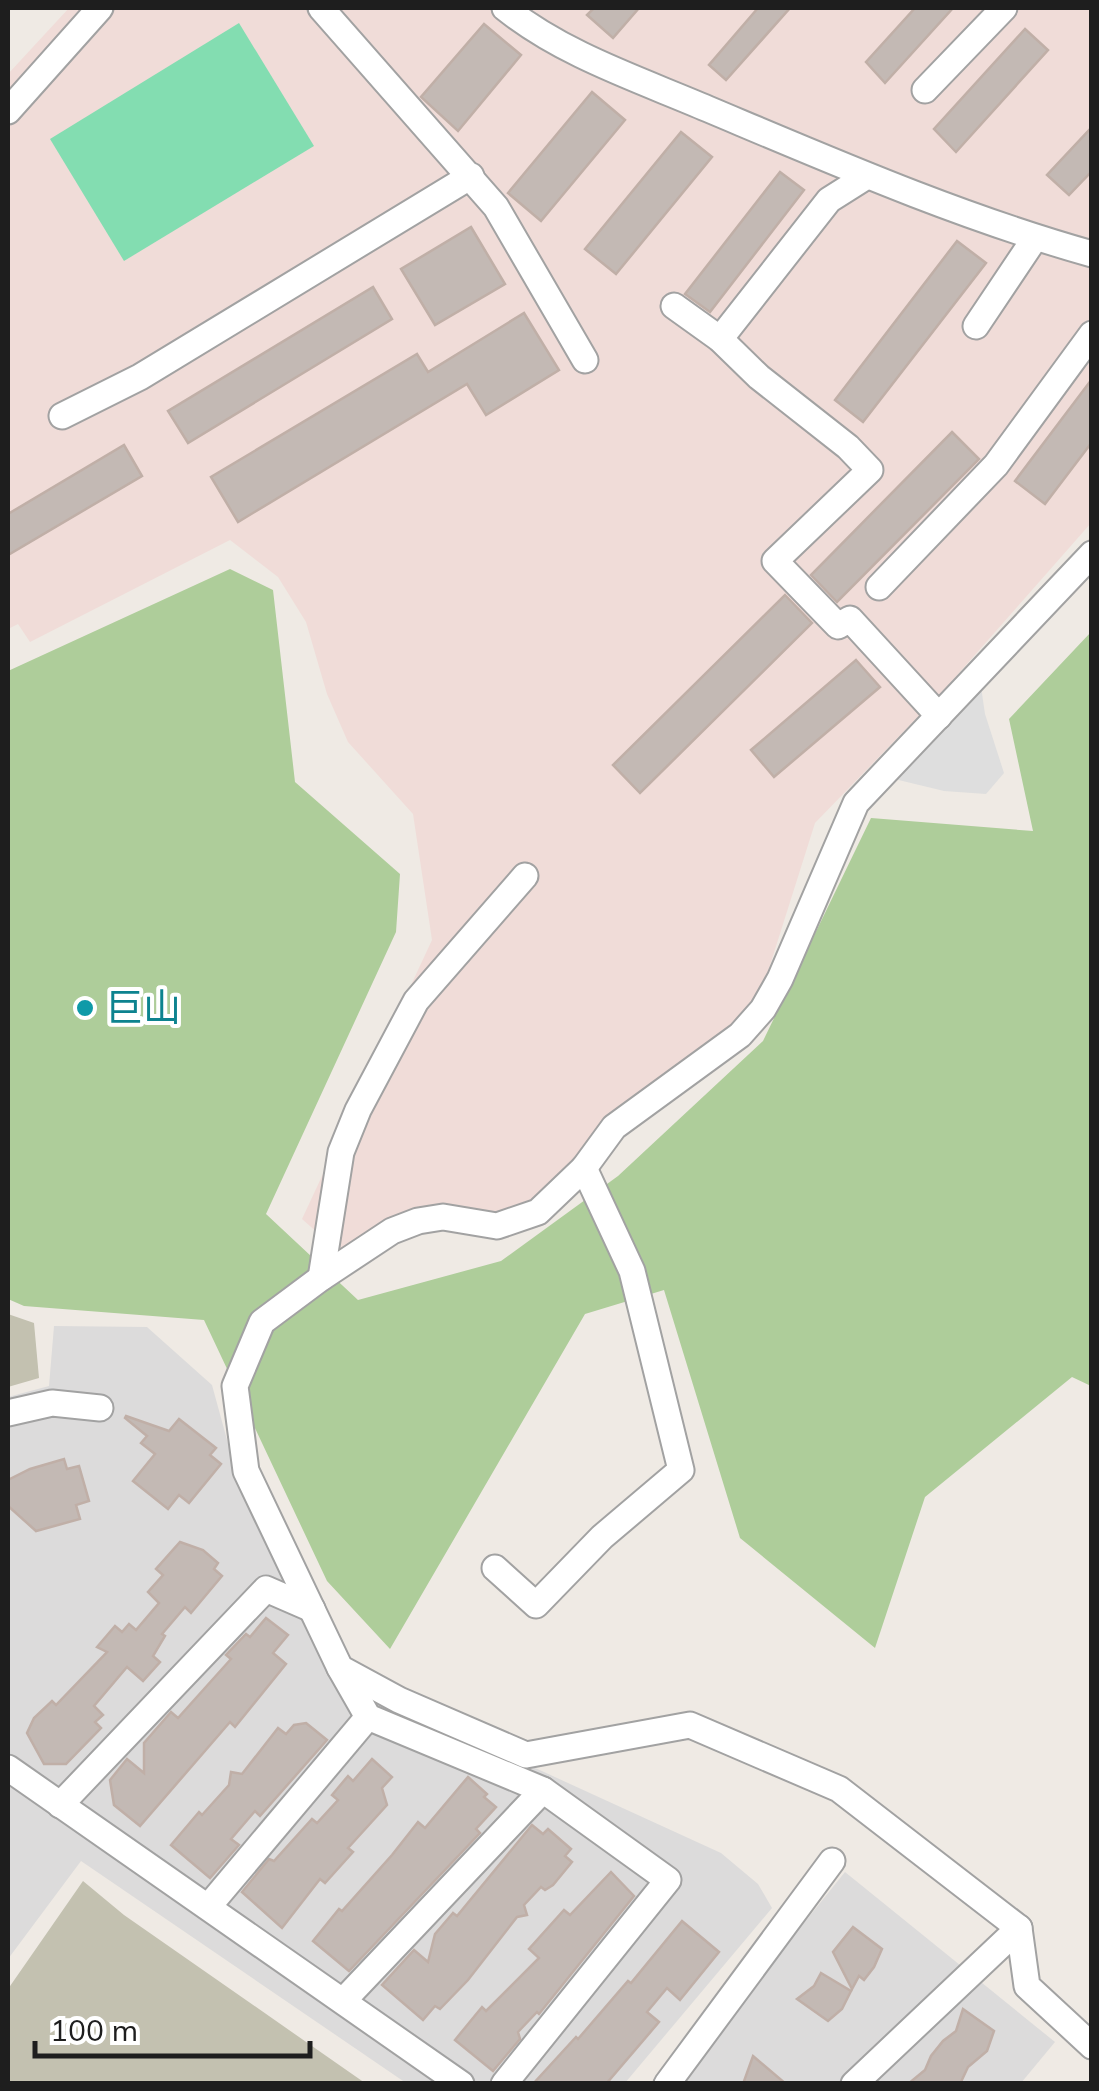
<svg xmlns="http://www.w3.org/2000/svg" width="1099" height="2091" font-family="Mulish,'Noto Sans SC',sans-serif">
	<rect width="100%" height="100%" fill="#efeae4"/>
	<!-- residential -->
	<g fill="#dcdbdb">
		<path d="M54,1326l93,1 65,58 29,106 54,100 51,75 58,42 317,145 37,31 14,24 -147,175h-219l-325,-222 -73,98v-562l41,-11z"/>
		<path d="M845,1872l210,170 -34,41 -347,1z"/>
	</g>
	<!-- military -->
	<path fill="#f0dcd8" d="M69,8h1022v515l-147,167 -129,133 -56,177 -22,22 -96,74 -34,20 -54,71 -28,21 -24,7 -58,-5 -56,9 -36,29 -15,1 -34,-30 130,-279 -19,-126 -65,-72 -21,-48 -21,-72 -28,-45 -48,-37 -200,102 -12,-18 -10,5v-555z"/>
	<!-- construction -->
	<g fill="#c3c1b0">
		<path d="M8,1314l26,9 5,55 -31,9z"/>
		<path d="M83,1881l41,34 241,168h-357v-94z"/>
	</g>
	<!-- forest -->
	<path fill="#aecd9a" d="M230,569l43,21 22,192 105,92 -4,58 -130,282 92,86 143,-39 117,-85 145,-135 108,-223 162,13 -24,-112 82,-87v754l-19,-9 -147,120 -50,151 -135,-110 -76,-248 -79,24 -195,335 -63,-68 -123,-261 -180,-14 -16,-7v-628z"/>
	<!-- pitch -->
	<path fill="#83ddb1" d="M239,23l75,123 -190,115 -74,-122z"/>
	<!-- parking -->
	<path fill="#dedede" d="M979,673l6,41 19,59 -18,21 -42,-3 -62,-15z"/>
	<!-- building -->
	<g fill="#c3b9b4" stroke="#c0afa7" stroke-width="2.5">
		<path d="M594,8h45l-26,30 -26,-23z"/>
		<path d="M758,8h32l-64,72 -17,-15z"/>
		<path d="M915,8h38l-68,75 -19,-21z"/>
		<path d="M484,24l37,31 -63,76 -37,-34z"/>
		<path d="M1025,29l23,21 -92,102 -22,-23z"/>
		<path d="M592,92l33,28 -84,101 -33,-28z"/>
		<path d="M1092,127v44l-23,24 -22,-20z"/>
		<path d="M681,132l31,25 -96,117 -31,-25z"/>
		<path d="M780,172l24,18 -94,122 -25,-18z"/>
		<path d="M471,227l34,57 -70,41 -34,-56z"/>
		<path d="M957,241l29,22 -123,159 -28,-22z"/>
		<path d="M373,287l19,32 -204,124 -20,-32z"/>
		<path d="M524,313l35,57 -73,45 -19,-31 -229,138 -27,-45 206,-123 11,18z"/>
		<path d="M1092,379v63l-47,62 -30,-23z"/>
		<path d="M952,432l27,27 -142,143 -26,-27z"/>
		<path d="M124,445l18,31 -134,79v-41z"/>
		<path d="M785,595l27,28 -172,170 -27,-28z"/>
		<path d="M856,660l24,27 -106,90 -23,-27z"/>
		<path d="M126,1416l43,15 10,-12 37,29 -6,7 11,9 -32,39 -10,-8 -11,14 -35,-28 22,-27 -14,-11 6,-7 -22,-18z"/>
		<path d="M64,1459l3,10 12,-3 10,35 -13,4 4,14 -44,12 -28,-25v-26l22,-11z"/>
		<path d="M180,1542l23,8 15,13 -4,6 8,7 -31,37 -6,-6 -23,27 3,2 -12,20 7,6 -17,19 -16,-14 -33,39 9,9 -8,7 6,6 -35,36h-22l-17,-31 7,-15 18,-17 4,4 51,-53 -10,-5 18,-21 7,6 7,-8 7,6 23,-27 -11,-11 15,-17 -7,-6z"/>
		<path d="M266,1618l22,17 -15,18 13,11 -51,63 -5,-5 -90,104 -26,-21 -4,-25 17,-21 17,14v-30l27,-31 7,6 53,-59 -5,-4 20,-21 4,3z"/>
		<path d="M306,1723l21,17 -67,76 -5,-5 -24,28 8,6 -29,33 -39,-33 28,-33 3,3 27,-30 2,-13 11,2 36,-46 8,6 8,-9z"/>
		<path d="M372,1759l20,18 -10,11 5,17 -39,43 5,4 -28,31 -5,-4 -38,49 -40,-36 27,-33 5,2 38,-42 5,4 21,-23 -6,-5 16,-19 5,5z"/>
		<path d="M468,1777l19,17 -3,3 12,10 -20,22 4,4 -131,138 -36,-30 26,-32 3,2 50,-56 26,-33 7,6z"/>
		<path d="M532,1825l11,9 5,-5 23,20 -6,7 7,6 -19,23 -8,5 -4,-3 -17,18 3,10 -10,2 -49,63 -28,29 -5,-3 -12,14 -41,-35 32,-35 14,12 7,-28 18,-21 4,3z"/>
		<path d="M611,1872l23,24 -95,118 -2,-2 -19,20 2,7 -27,32 -38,-31 27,-33 4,4 53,-53 -10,-9 35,-39 6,5z"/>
		<path d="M682,1921l37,31 -39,48 -13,-12 -20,24 12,10 -53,62h-73l43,-47 2,2 50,-58 3,2z"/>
		<path d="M853,1927l29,22 -8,18 -10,13 -5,-4 -7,13 -19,-37z"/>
		<path d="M821,1973l30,18 -9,18 -14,12 -31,-22 17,-13z"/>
		<path d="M963,2009l31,22 -7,20 -19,16 -8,17h-52l17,-14 6,-14 12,-15 13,-10z"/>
		<path d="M753,2056l33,28h-43z"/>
	</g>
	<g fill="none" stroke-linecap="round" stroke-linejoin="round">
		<defs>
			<g id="minor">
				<path d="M321,8l175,199 89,153"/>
				<path d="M505,8c59,47 133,71 203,101 126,53 252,108 384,145"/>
				<path d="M925,90l79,-82"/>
				<path d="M8,111l92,-103"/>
				<path d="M674,306l46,33 39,38 89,70 22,23 -95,91 63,65 12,-7 89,97"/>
				<path d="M976,326l59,-88"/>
				<path d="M720,339l109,-139 38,-24"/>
				<path d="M62,416l78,-39 331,-201"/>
				<path d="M1092,554l-236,249 -76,176 -17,30 -23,26 -126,92 -30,41 -46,44 -41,14 -54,-9 -25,4 -26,10 -71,47 -59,44 -27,64 11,85 94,197 59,32 127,55 164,-30 149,64 180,139 8,58 65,60"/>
				<path d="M879,587l117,-122 96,-131"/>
				<path d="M321,1278l20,-126 17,-42 58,-109 109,-125"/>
				<path d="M8,1413l44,-10 48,5"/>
				<path d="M495,1568l41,37 66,-68 79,-67 -49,-199 -48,-103"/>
				<path d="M340,1668l28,49 175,73 125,90 -164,204"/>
				<path d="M8,1768l453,316"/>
				<path d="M60,1805l206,-216 46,20"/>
				<path d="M208,1907l160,-190"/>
				<path d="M343,2001l200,-211"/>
				<path d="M667,2084l165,-223"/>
				<path d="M854,2084l165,-156"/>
			</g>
		</defs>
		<!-- minor casing -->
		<use href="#minor" stroke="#a2a2a2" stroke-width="29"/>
		<!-- minor -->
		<use href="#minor" stroke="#fff" stroke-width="25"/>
	</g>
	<!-- markers -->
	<circle fill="#0f9aa8" stroke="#fff" stroke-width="4" cx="85" cy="1008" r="10"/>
	<g text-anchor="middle" stroke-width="8" stroke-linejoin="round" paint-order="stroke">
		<!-- culture labels -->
		<g font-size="38" fill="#0d838f" stroke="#fff" text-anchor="start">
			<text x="105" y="1021">巨山</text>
		</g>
	</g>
	<!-- border -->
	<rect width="1099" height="2091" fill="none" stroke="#1e1e1e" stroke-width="20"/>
	<!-- scale -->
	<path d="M35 2041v15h275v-15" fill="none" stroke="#1e1e1e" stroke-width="5"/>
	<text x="50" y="2041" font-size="30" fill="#1e1e1e" stroke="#ffffff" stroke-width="8" paint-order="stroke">100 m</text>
</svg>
